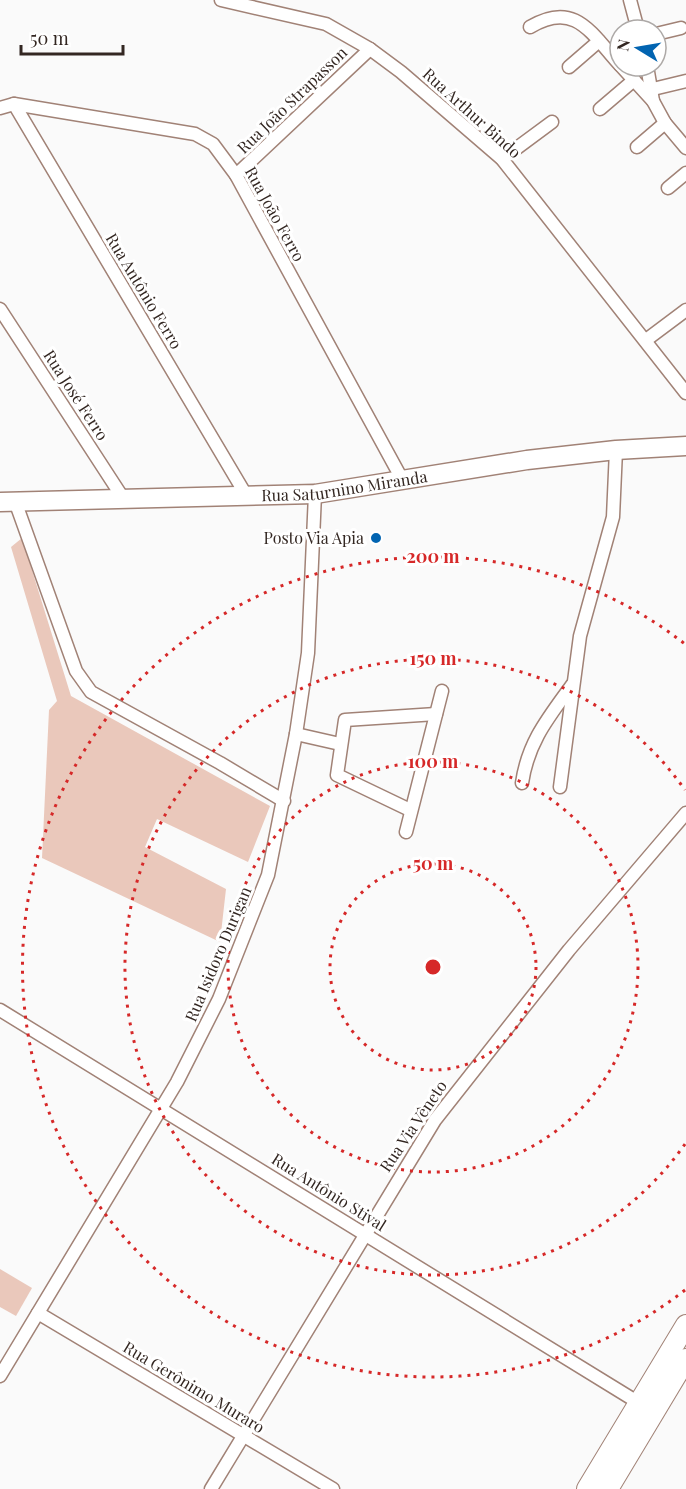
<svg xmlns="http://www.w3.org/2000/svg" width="686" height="1489" font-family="'Playfair Display',serif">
	<rect width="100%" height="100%" fill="#fafafa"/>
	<!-- green -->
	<g fill="#eac8bb">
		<path d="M22,538l49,158 199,110 -22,56 -91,-43 -12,28 81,42 -6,53 -178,-84 7,-148 8,-9 -46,-154z"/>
		<path d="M0,1269l32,19 -16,28 -16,-9z"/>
	</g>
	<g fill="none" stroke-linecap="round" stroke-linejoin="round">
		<defs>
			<g id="minor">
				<path d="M221,0l105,24 44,25 31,23 101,87 184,234"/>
				<path d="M630,0l8,30"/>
				<path d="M530,27c45,-27 61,6 90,38"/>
				<path d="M656,34l25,-6"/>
				<path d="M621,66l32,35 12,22 21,25"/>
				<path d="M647,66l6,35"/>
				<path d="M569,67l30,-26"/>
				<path d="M653,89l33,-8"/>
				<path d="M14,104l232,391"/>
				<path d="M0,108l14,-4 181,30 18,10 23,31 167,306"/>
				<path d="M600,109l34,-29"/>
				<path d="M637,147l28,-24"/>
				<path d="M502,159l50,-37"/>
				<path d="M236,175l134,-126"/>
				<path d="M668,188l18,-15"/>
				<path d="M0,309l123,189"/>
				<path d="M646,340l40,-30"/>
				<path d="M15,501l61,170 15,21 129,71 64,38"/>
				<path d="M296,734l44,10"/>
				<path d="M522,783c6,-41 26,-65 50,-98"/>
				<path d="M560,787l20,-151 33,-119 3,-67"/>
				<path d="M410,810l-73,-35 8,-55 91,-6"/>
				<path d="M406,832l36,-141"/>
				<path d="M0,1010l639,393"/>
				<path d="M38,1313l295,176"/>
				<path d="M0,1376l177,-294 42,-83 49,-124 28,-141 12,-81 7,-159"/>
				<path d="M211,1489l224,-369 134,-170 117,-137"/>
			</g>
			<g id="secondary">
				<path id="s1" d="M0,502l315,-8 212,-34 89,-10 70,-4"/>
			</g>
			<g id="primary">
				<path d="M587,1489l99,-164"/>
				<path d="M608,1489l78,-130"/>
			</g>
		</defs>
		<!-- minor casing -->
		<use href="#minor" stroke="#a18276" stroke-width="15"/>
		<!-- secondary casing -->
		<use href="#secondary" stroke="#a18276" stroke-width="21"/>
		<!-- primary casing -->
		<use href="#primary" stroke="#a18276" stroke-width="22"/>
		<!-- minor -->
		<use href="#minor" stroke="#fff" stroke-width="12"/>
		<!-- secondary -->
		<use href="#secondary" stroke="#fff" stroke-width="18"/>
		<!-- primary -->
		<use href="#primary" stroke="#fff" stroke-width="20"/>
	</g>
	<!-- distance rings -->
	<g fill="none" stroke="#d62828" stroke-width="3" stroke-dasharray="3 6">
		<circle cx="433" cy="967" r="103"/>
		<circle cx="433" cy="967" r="205"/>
		<path d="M685 1144A308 308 0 1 1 685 790"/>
		<path d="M685 1290A410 410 0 1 1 685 644"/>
	</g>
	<!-- markers -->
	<circle fill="#0264b1" stroke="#fff" stroke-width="2" cx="376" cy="538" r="6"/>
	<g text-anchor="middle" stroke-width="6" stroke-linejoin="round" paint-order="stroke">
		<!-- street labels -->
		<g font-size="16" fill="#332722" stroke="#fff">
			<text transform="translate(292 100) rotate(-44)" y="6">Rua João Strapasson</text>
			<text transform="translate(472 113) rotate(42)" y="6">Rua Arthur Bindo</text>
			<text transform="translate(275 214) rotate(61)" y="6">Rua João Ferro</text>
			<text transform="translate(144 291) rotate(59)" y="6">Rua Antônio Ferro</text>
			<text transform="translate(76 395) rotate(57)" y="6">Rua José Ferro</text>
			<text dy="6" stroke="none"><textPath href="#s1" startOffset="345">Rua Saturnino Miranda</textPath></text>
			<text transform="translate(218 954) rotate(-67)" y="6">Rua Isidoro Durigan</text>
			<text transform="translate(413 1126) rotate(-56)" y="6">Rua Via Vêneto</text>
			<text transform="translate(329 1192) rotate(32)" y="6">Rua Antônio Stival</text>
			<text transform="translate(194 1387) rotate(31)" y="6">Rua Gerônimo Muraro</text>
		</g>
		<!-- poi labels -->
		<g font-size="16" fill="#332722" stroke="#fff" text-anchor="end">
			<text x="364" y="544">Posto Via Apia</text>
		</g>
	</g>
	<circle cx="433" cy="967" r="9" fill="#d62828" stroke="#fff" stroke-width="3"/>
	<g font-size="18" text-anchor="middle" font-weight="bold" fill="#d62828" stroke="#fff" stroke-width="6" stroke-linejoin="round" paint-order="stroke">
		<text x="433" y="563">200 m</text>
		<text x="433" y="665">150 m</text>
		<text x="433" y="768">100 m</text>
		<text x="433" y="870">50 m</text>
	</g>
	<!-- north arrow -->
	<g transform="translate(638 48) rotate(281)"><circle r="28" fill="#ffffff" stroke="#ada9a7" stroke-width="1.5"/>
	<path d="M0-4.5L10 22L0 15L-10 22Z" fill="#0264b1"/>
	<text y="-9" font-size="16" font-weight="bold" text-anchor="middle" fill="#332722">N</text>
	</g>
	<!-- scale -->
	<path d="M21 45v9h102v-9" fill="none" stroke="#332722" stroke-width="3"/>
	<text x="30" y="45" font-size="18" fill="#332722" stroke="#ffffff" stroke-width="4.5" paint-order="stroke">50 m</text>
</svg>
